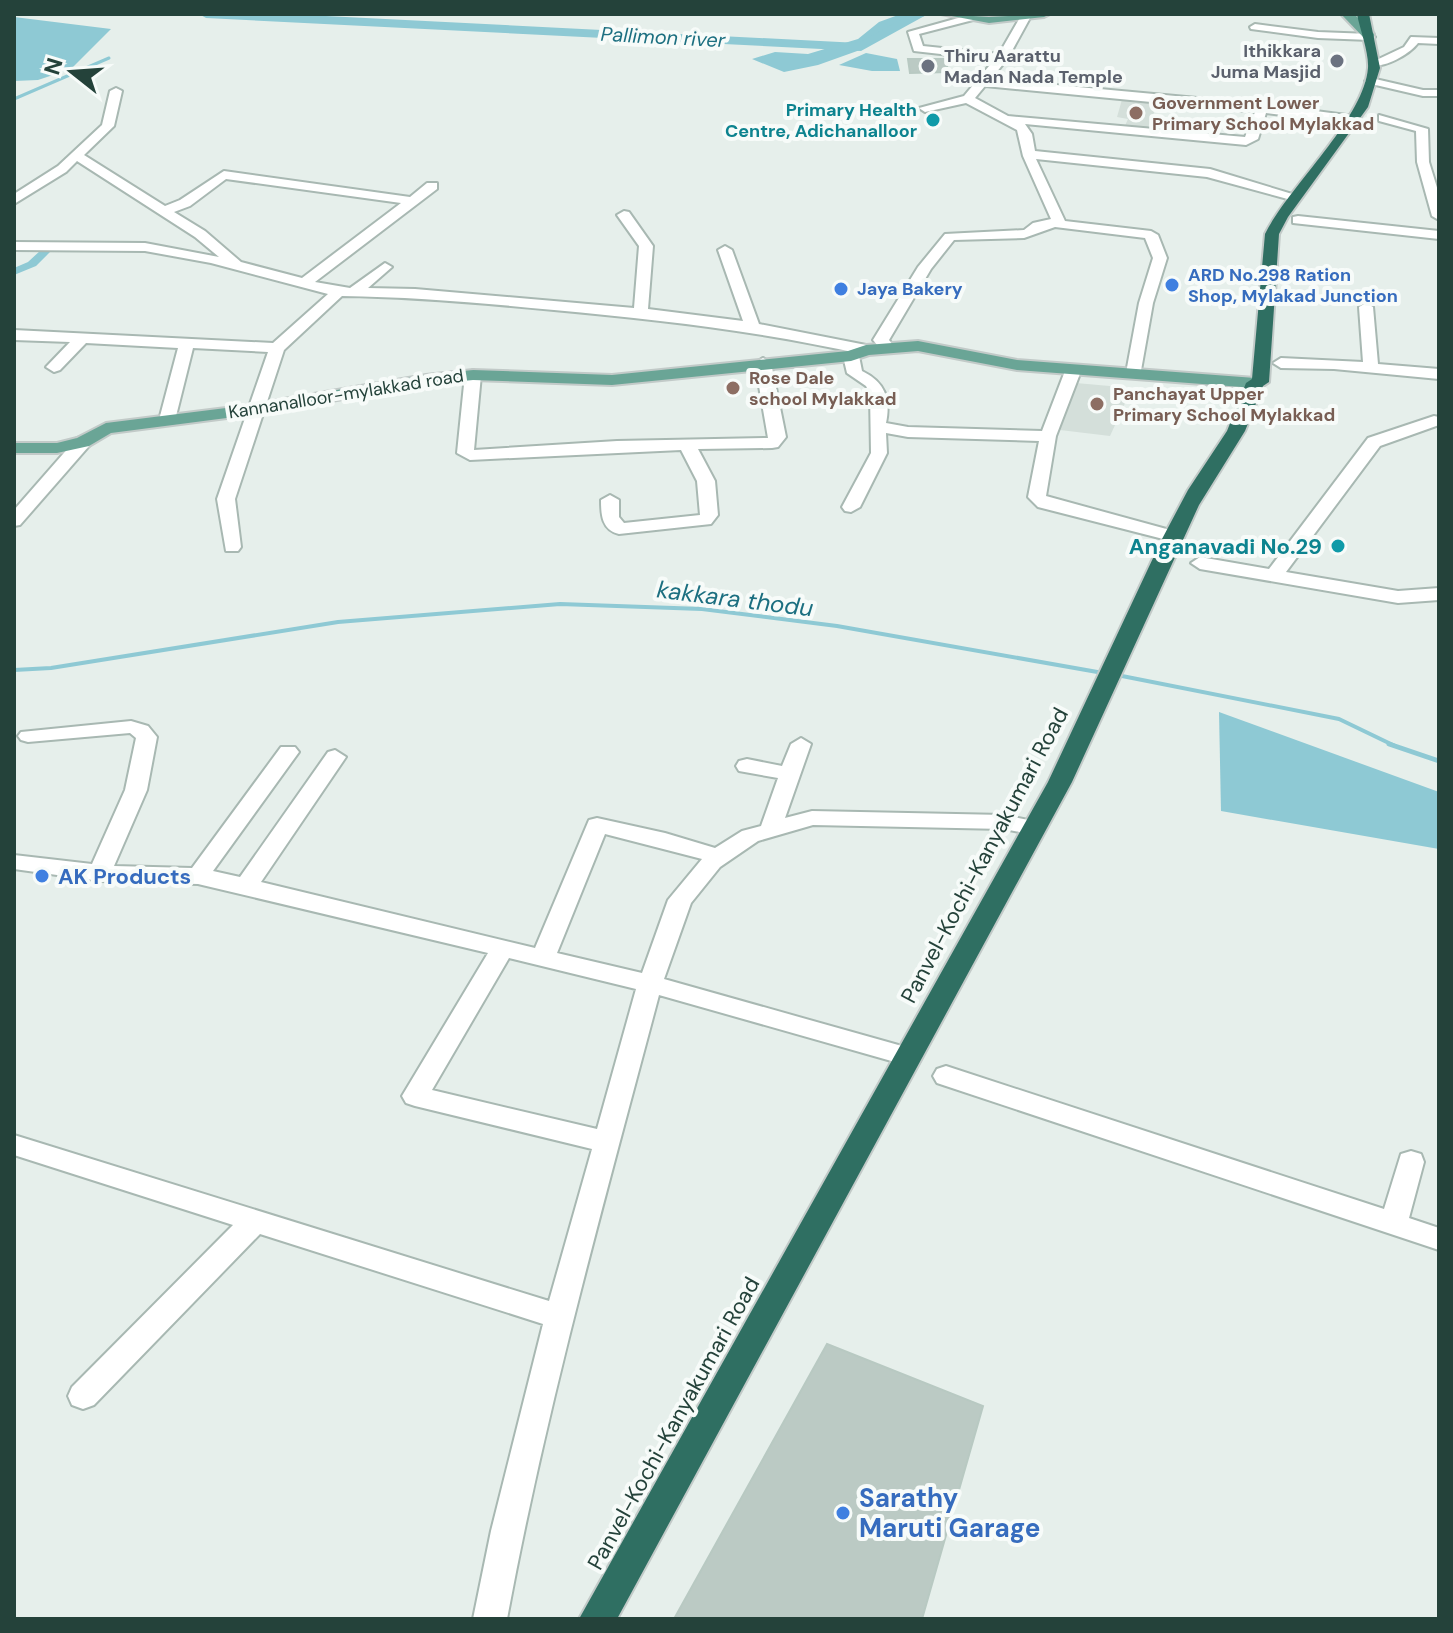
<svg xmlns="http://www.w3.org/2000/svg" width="1453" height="1633" font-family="'DM Sans',sans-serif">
	<rect width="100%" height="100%" fill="#e6efeb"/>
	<!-- built -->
	<g fill="#d4dfda">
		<path d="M1123,96l36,4 -12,30 -23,-2 4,-9 -11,-2z"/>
		<path d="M1076,383l56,5 -22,48 -50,-6z"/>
	</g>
	<!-- water -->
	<g fill="#8ec9d4">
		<path d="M901,14h29l-25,9 -45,27 -42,15 -34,7 -32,-13 23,-7 33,2 50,-15 21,-17z"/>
		<path d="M14,17l97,12 -40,40 -33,11 -24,1z"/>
		<path d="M866,53l31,6 3,12h-28l-33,-6z"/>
		<path d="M1219,712l220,80v57l-218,-38z"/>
	</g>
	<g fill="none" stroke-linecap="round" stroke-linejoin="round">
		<!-- stream-far2 -->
		<path stroke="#8ec9d4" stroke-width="3" d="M14,99l95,-41"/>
		<!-- stream-far1 -->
		<g stroke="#8ec9d4" stroke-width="4">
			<path d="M14,670l37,-2 287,-46 222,-18 142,5 135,17 266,47"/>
			<path d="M1117,675l222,44 56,27"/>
		</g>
		<!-- stream -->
		<path stroke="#8ec9d4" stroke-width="5" d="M1389,744l50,17"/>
		<!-- canal -->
		<path fill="#8ec9d4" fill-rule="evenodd" d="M41,250l9,2 -14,14 -22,9v-7l14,-6z"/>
		<!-- river -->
		<path fill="#8ec9d4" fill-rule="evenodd" d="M199,14h87l573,29 52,-29h17l-67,37 -655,-33z"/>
	</g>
	<!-- building -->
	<g fill="#bbcac4" stroke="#b8c9c2" stroke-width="2">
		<path d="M908,59h38l2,13 -38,1z"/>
		<path d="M827,1344l156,62 -61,213h-248z"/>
	</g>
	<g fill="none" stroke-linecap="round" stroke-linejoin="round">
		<defs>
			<g id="minor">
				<path d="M1022,14l9,2 -23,42 -17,21 271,25 92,12 6,4 -6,4 -88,-11 -8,26 -12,6 -221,-21 7,10 3,17 175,18 92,28 -7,4 -88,-24 -171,-18 29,62 86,10 7,4 9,23 -14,45 -13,73 -6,2 -8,-5 13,-70 14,-45 -8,-20 -90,-11 -31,11 -70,2 -23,29 -42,71 7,9 -3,3h-10l-10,-12 45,-73 27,-33 79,-4 9,-7 18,-4 -28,-63 -6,-26 -51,-27 -41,9 -6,-4 45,-12 30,-36 -80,-9 -6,-19 61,-17 5,3 -1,2 -54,14 4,12 76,8zM985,86l270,26 -10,25 -237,-21 -33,-18z"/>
				<path d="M1255,24l63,8 52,2 5,3 -5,3 -52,-2 -67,-9 -1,-2z"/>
				<path d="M1411,37l28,1v6l-21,-1c-8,11 -37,28 -50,21l36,-17z"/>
				<path d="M1371,78l52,12h16v6h-16l-56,-13 -2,-2z"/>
				<path d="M116,88l6,3 -8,35 -30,29 81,51 15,-6 44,-29 186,26 17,-14h10v6l-122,93 35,6 35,-25 7,4 -24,21 47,1 219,19 5,-62 -22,-31 7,-4 5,1 24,34 -5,63 95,12 -25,-71 7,-4 7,4 27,74 107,21 8,5 -8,5c-106,-24 -205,-35 -312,-45 -71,-7 -142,-13 -212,-14l-58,54 -49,149 6,48 -3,4h-12l-9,-52 51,-147 -75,-4 -18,72 -8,5 -8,-5 19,-72 -92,-5 -26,27 -6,2 -8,-5 24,-25 -56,-2v-10l259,13 55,-49 -117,-31 -66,-12 -131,-1v-8l131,1 74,14 -24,-20 -118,-76 -11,11 -52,32v-10l44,-28 44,-41 8,-34zM226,179l175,24 -99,75 -61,-16 -36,-31 -31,-19 16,-6z"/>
				<path d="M1379,115l49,14 1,33 10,32v26l-7,-4 -15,-54 -1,-31 -37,-10z"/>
				<path d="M1298,216l141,15v8l-146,-16v-6z"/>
				<path d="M1366,303l7,4 5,57 61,5v10l-105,-10 -53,-1 -8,-5 8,-5 82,4 -4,-55z"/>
				<path d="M851,351l8,5 3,15c23,11 29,28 24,52l22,4 134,4 23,-60 8,-5 6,2 2,3 -25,65 -10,60 135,37 3,4 -9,5 -137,-35 -10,-10 11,-56 -131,-4 -22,-4 1,20 -27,54 -9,5 -6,-1 -3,-4 29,-54 -1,-59 -4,-8 -19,-13 -4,-17z"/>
				<path d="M763,358l8,5 15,74 -8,10 -6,1 -74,1 17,32 3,34 -7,9 -92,10c-17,-4 -18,-19 -18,-34l9,-5 9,5v17l5,6 76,-8 -3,-34 -16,-31 -211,10 -13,-7 8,-78 8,-5 8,5 -7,75 143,-9 151,-3 -13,-75z"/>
				<path d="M1434,416l5,1v8l-59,21 -94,126 112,19 41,-3v12l-41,3 -198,-34 -9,-6 9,-6 69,12 99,-131z"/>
				<path d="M83,437l8,5 -2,4 -69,79 -6,1v-16l63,-72z"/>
				<path d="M131,721l17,5 9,11 -10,53 -33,76 78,2 89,-121h14l4,5 -86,119 27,6 88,-125 7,-2 11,7 -85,125 274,66 54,-128 8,-2 68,15 50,15 27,-17 19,-5 17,-48 -39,-7 -3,-5 3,-5 8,-2 35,7 9,-22 10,-6 10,6 -26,74 27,-7 192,4 39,8 3,5 -3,5 -8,2 -31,-6 -191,-4 -55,16 -38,26 -29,36 -27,76 245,69 9,2 4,7 -4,7 -9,2 -250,-71c-55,207 -113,413 -152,624h-34l18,-88 52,-207 -283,-90 -166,171 -11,4 -11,-4 -4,-9 4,-9 161,-162 -219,-70v-20l535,166 43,-152 -177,-43 -9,-3 -4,-7 86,-143 -290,-69 -98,-3 -86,-12v-14l78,9 33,-74 11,-52 -6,-5 -102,9 -7,-2 -3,-4 3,-4zM605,834l97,25 -34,41 -26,73 -85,-20zM509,958l127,31 -39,140 -165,-39z"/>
				<path d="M946,1066l438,143 17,-55 10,-3 10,3 3,8 -15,56 30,10v22l-502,-167 -4,-7 4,-7z"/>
			</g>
			<g id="major">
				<path d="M941,14l48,3 61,-3 -6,3 -55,6z"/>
				<path d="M1341,14h13l20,20v6h-8z"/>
				<path d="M918,341l99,19 238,18 9,5 -9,5 -238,-18 -99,-19 -49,4 -18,6 -239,24 -139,-5 -47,5 -184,31 -131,17 -22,13 -32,7h-43v-10h43l20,-5 29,-15 136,-17 184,-31 47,-5 139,5 236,-24 18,-6z"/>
			</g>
			<path id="highway" d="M1357,14h12l11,54 -12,39 -80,110 -9,17 -10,148 -6,4 -18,45 -46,74 -127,277 -455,837h-38l469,-837 114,-243 26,-49 39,-59 19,-48 6,-4 13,-145c24,-48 99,-115 103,-166 1,-16 -8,-38 -11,-54z"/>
		</defs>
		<!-- minor casing -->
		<use href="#minor" stroke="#a8b8b2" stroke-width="4"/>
		<!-- major casing -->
		<use href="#major" stroke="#c2cac8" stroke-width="4"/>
		<!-- highway casing -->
		<use href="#highway" stroke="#c2cac8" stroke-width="4"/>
		<!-- minor -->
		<use href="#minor" fill="#fff" fill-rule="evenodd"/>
		<!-- major -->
		<use href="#major" fill="#6aa596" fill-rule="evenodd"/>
		<!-- highway -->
		<use href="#highway" fill="#2f6f62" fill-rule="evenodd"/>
	</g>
	<!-- markers -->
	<g fill="#6b7280" stroke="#f7fbf9" stroke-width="3">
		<circle cx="1337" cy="61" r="8"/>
		<circle cx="928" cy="66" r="8"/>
	</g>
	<g fill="#8d6e63" stroke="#f7fbf9" stroke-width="3">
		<circle cx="1136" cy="113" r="8"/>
		<circle cx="733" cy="388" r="8"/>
		<circle cx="1097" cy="404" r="8"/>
	</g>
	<g fill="#0f9aa8" stroke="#f7fbf9" stroke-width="3">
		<circle cx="933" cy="120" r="8"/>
		<circle cx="1338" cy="546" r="8"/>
	</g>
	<g fill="#3f7fe0" stroke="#f7fbf9" stroke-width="3">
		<circle cx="1172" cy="285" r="8"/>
		<circle cx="841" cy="289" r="8"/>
		<circle cx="42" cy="876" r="8"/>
		<circle cx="843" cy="1513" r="8"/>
	</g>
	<g text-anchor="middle" stroke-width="8" stroke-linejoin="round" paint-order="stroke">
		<!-- far-worship labels -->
		<g font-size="18" font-weight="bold" fill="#5b616d" stroke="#f7fbf9" text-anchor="end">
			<text x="1321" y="57">Ithikkara<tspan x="1321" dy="21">Juma Masjid</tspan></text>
			<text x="944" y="62" text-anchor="start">Thiru Aarattu<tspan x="944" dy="21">Madan Nada Temple</tspan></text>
		</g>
		<!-- far-education labels -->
		<g font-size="18" font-weight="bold" fill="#785e54" stroke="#f7fbf9" text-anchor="start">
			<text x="1152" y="109">Government Lower<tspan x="1152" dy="21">Primary School Mylakkad</tspan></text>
			<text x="749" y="384">Rose Dale<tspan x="749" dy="21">school Mylakkad</tspan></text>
			<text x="1113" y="400">Panchayat Upper<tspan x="1113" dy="21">Primary School Mylakkad</tspan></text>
		</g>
		<!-- far-culture labels -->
		<g font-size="18" font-weight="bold" fill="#0d838f" stroke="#f7fbf9" text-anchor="end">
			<text x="917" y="116">Primary Health<tspan x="917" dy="21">Centre, Adichanalloor</tspan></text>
		</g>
		<!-- far-shop labels -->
		<g font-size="18" font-weight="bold" fill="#366cbe" stroke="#f7fbf9" text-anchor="start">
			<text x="1188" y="281">ARD No.298 Ration<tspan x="1188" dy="21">Shop, Mylakad Junction</tspan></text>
			<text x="857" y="295">Jaya Bakery</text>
		</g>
		<!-- far-street labels -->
		<g font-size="18" fill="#24423a" stroke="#f7fbf9">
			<text transform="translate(346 394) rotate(-9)" y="6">Kannanalloor-mylakkad road</text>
		</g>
		<!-- far-water labels -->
		<g font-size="20" font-style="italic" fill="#1c6f80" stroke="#f7fbf9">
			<text transform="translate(663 37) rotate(3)" y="7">Pallimon river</text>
		</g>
		<!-- culture labels -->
		<g font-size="22" font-weight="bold" fill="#0d838f" stroke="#f7fbf9" text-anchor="end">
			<text x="1322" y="554">Anganavadi No.29</text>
		</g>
		<!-- street labels -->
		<g font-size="22" fill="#24423a" stroke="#f7fbf9">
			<text transform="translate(984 855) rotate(-62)" y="8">Panvel-Kochi-Kanyakumari Road</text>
			<text transform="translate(673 1423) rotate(-61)" y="8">Panvel-Kochi-Kanyakumari Road</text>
		</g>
		<!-- shop labels -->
		<g font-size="22" font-weight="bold" fill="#366cbe" stroke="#f7fbf9" text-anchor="start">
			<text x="58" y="884">AK Products</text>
		</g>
		<!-- water labels -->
		<g font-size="24" font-style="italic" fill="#1c6f80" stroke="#f7fbf9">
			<text transform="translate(735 599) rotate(7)" y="8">kakkara thodu</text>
		</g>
		<!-- near-shop labels -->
		<g font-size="26" font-weight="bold" fill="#366cbe" stroke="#f7fbf9" text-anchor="start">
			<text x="859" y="1507">Sarathy<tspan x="859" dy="30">Maruti Garage</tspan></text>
		</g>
	</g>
	<!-- border -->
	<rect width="1453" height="1633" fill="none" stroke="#24423a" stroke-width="32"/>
	<!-- north arrow -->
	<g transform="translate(72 72) rotate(287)" stroke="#f7fbf9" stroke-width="6" paint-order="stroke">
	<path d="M0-6L14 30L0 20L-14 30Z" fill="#24423a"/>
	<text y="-12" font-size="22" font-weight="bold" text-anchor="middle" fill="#24423a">N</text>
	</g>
</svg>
